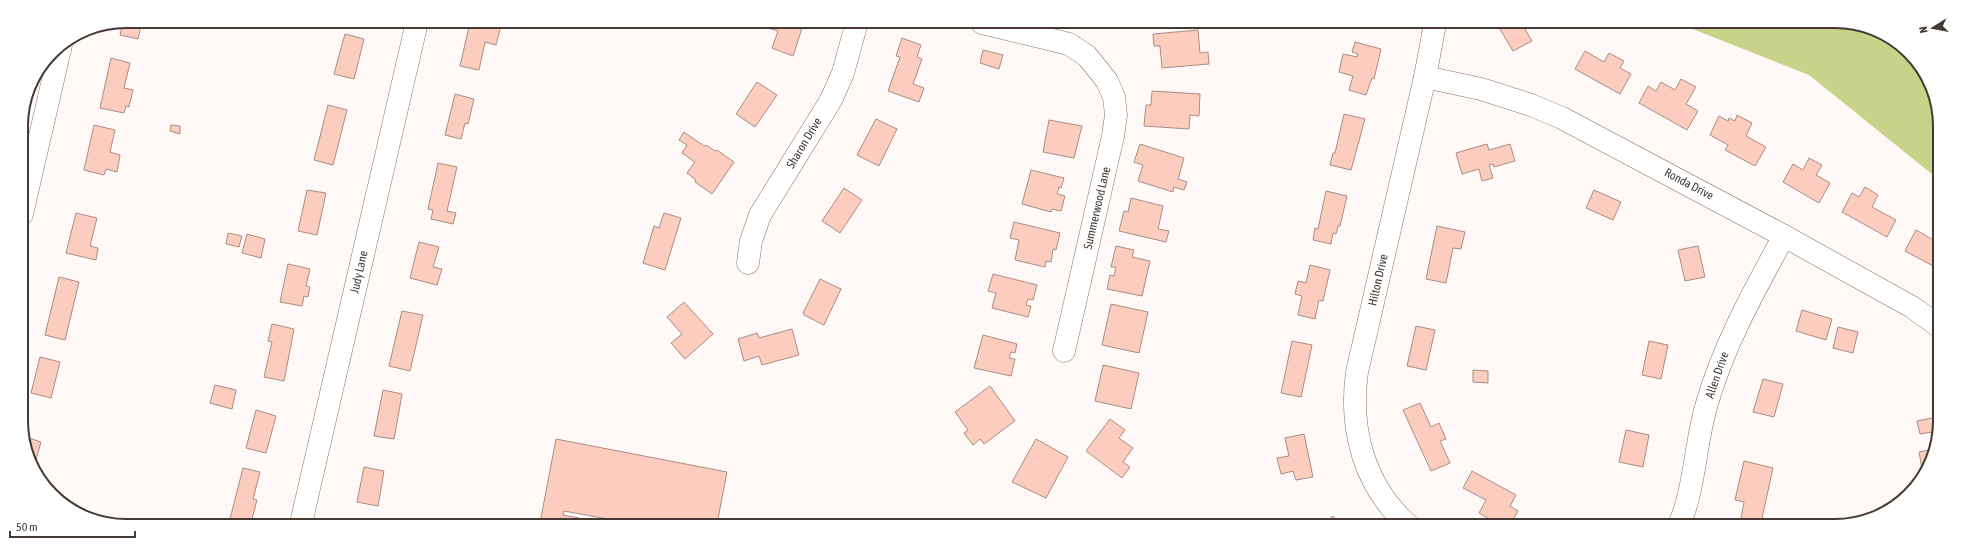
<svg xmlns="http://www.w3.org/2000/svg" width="1961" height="547" font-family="'Asap Condensed',sans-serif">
	<rect width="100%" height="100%" fill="#fef9f6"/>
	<!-- forest -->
	<path fill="#c6d389" d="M1680,24l182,1 47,27 29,54v73l-129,-104z"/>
	<!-- building -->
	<g fill="#fccdbf" stroke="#a98d85">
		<path d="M142,21l-4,18 -18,-4 3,-13z"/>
		<path d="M470,22h17l14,3 -5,20 -11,-3 -6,28 -19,-4z"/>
		<path d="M763,22h41l-11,34 -21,-8 6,-17 -16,-5z"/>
		<path d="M1497,24h29l-3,2 9,15 -19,10z"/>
		<path d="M1198,30l2,23 8,-1 1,12 -47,4 -2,-22h-6l-1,-12z"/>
		<path d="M345,34l19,5 -10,40 -20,-5z"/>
		<path d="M902,38l19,7 -4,12 5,2 -9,25 11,4 -5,14 -31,-11 12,-34 -4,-1z"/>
		<path d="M1355,42l26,7 -7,30 -2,-1 -6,17 -17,-5 4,-14 -14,-4 4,-18 14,3 1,-3 -6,-2z"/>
		<path d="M983,50l20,5 -4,14 -19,-6z"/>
		<path d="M1585,51l19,11 5,-9 15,8 -4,7 11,6 -11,20 -45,-25z"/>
		<path d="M111,58l19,5 -6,25 9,2 -4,17 -3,-1 -2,7 -24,-5z"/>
		<path d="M1681,79l15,8 -10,17 12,7 -11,19 -48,-27 9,-17 8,5 5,-9 14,8z"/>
		<path d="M757,82l20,13 -22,32 -19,-13z"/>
		<path d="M1152,91l48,3 -1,22 -9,-1 -1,14 -45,-3 2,-21h5z"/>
		<path d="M455,94l19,5 -6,25 -3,-1 -4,16 -16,-4z"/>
		<path d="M328,105l19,5 -14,55 -19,-5z"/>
		<path d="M1344,114l21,5 -14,51 -21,-5 3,-12h2z"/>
		<path d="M1737,115l15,8 -6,13 20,11 -11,19 -30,-16 3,-5 -18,-10 9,-19 9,5 1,-3 6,3z"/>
		<path d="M876,119l21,10 -18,37 -22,-11z"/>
		<path d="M1049,120l33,6 -8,32 -31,-6z"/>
		<path d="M94,125l21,5 -5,22 10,3 -3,17 -11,-3 -2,6 -20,-5z"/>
		<path d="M171,125l9,1v8l-10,-3z"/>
		<path d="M684,132l20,14 2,-1 9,6 2,-1 17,12 -22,32 -17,-12 1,-2 -9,-7 8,-11 -13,-9 5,-8 -8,-5z"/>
		<path d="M1140,144l44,14 -6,21 9,3 -3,8 -10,-3 -1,5 -35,-11 5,-16 -9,-3z"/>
		<path d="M1487,144l2,6 21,-6 5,17 -21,6 -1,-3 -4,1 4,13 -11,3 -3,-12 -17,5 -6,-21z"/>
		<path d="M1809,158l13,7 -6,10 14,8 -11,20 -36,-21 10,-18 10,6z"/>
		<path d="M438,163l19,4 -10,44 9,2 -3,11 -22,-5 2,-9 -5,-1z"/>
		<path d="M1031,170l33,8 -3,10 -2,-1 -2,7 8,2 -4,15 -9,-2 -1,3 -29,-8z"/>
		<path d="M1865,187l13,8 -6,12 24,13 -9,17 -45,-25 10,-19 7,4z"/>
		<path d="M844,188l18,12 -22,33 -18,-12z"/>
		<path d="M307,190l19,3 -9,42 -19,-4z"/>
		<path d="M1594,190l27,12 -8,18 -27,-12z"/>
		<path d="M1326,191l21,5 -7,30h-2l-2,8 -3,-1 -2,11 -18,-4 2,-12 3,1z"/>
		<path d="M1131,198l32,8 -5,23 11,2 -3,11 -47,-11 5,-20 4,1z"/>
		<path d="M76,213l21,5 -7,28 8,2 -2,12 -30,-7z"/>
		<path d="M664,213l17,5 -16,52 -22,-7 11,-37 5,2z"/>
		<path d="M1014,222l46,11 -4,17 -3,-1 -2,13 -5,-1 -1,6 -30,-7 4,-20 -9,-2z"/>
		<path d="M1437,226l28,6 -4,17 -8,-1 -7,35 -20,-4z"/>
		<path d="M1916,230l21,12v26l-32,-17z"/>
		<path d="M228,233l14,3 -3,11 -13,-3z"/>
		<path d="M247,234l18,5 -4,19 -19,-5z"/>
		<path d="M419,242l20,5 -6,20 9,2 -5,16 -27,-7z"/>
		<path d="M1116,246l18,4 -2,7 18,4 -8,35 -35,-7 3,-14 4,1 2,-9h-5z"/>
		<path d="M1698,246l7,31 -20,4 -7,-31z"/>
		<path d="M288,264l22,5 -4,17 4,1 -2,10 -4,-1 -2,10 -22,-4z"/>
		<path d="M1310,265l20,5 -7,31 -4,-1 -4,19 -17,-4 4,-19 -7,-2 3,-13 8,2z"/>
		<path d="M993,274l44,11 -4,15 -5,-1 -2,6 5,1 -3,11 -36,-9 4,-15 -8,-2z"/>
		<path d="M59,277l20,5 -14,58 -20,-5z"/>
		<path d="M820,279l21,10 -17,36 -20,-10 -1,-2z"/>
		<path d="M684,302l29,32 -28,25 -14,-16 11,-9 -15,-17z"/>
		<path d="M1111,304l37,8 -9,41 -37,-8z"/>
		<path d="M1802,310l30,9 -6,21 -30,-9z"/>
		<path d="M402,311l21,4 -13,56 -21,-5z"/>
		<path d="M272,324l22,5 -10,52 -20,-4 8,-35 -4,-1z"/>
		<path d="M1416,326l19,4 -9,40 -19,-4z"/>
		<path d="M1838,327l20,5 -5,21 -20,-5z"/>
		<path d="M792,329l7,26 -37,10 -3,-9 -15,5 -6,-22 19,-6 2,5z"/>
		<path d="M983,335l34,9 -2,9 -4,-1 -2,6 6,1 -4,17 -37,-8z"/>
		<path d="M1292,341l20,4 -11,52 -20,-4z"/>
		<path d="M1649,341l19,4 -7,34 -19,-4z"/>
		<path d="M40,357l20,5 -9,36 -20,-5z"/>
		<path d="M1103,365l36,8 -8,36 -36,-8z"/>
		<path d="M1473,370l15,1v12l-15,-1z"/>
		<path d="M1763,379l20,5 -9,33 -21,-5z"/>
		<path d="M215,385l21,5 -4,19 -22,-6z"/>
		<path d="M990,386l25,35 -31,23 -4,-5 -7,6 -9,-12 4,-3 -13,-18z"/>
		<path d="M383,390l19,4 -8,45 -20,-3z"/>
		<path d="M1420,403l11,24 8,-4 7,16 -6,2 10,22 -19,8 -28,-61z"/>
		<path d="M256,410l20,6 -10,37 -20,-5z"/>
		<path d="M1937,417l-1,31 -14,21 -3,-17 15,-3 -3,-17 -11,2 -3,-13z"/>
		<path d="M1110,419l15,11 -6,8 14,10 -10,14 7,5 -8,11 -36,-27z"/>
		<path d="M1626,430l23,5 -6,32 -24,-5z"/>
		<path d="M1304,434l9,43 -17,3 -3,-9 -12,3 -4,-16 12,-2 -4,-18z"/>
		<path d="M23,436l18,6 -6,21 -12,-22z"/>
		<path d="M556,439l171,33 -10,52 -87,-1 -66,-12 -1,4 16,3 -1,5h-38z"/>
		<path d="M1036,439l32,18 -22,41 -34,-16z"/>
		<path d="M1744,461l29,7 -12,55 -20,-5 3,-16 -9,-2z"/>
		<path d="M364,467l20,4 -6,35 -21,-4z"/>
		<path d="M243,468l17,4 -7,27 4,1 -6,23 -21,-4z"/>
		<path d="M1472,471l44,24 -6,11 8,5 -8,14h-10l-21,-12 7,-13 -23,-12z"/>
		<path d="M1333,516l7,9h-18z"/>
	</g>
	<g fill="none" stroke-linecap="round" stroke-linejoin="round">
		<defs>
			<g id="minor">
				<path d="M982,23l87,21 18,12 20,25 7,16 2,18 -3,21 -49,215"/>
				<path d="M1425,77l56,12 50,16 31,13 222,118 128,71 25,18"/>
				<path d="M22,214l39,-169"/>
				<path d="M748,263l3,-22 9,-26 71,-115 12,-27 14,-51"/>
				<path d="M301,523l116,-501"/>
				<path d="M1408,525c-44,-39 -59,-96 -51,-153l68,-295 10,-53"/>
				<path d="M1679,525c16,-37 16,-80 27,-118 17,-61 48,-116 78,-171"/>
			</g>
		</defs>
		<!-- minor casing -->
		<use href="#minor" stroke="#897164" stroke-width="23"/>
		<!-- minor -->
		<use href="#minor" stroke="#fff" stroke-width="22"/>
	</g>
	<g text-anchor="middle" stroke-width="3" stroke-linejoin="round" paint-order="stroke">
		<!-- street labels -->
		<g font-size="12" fill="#443933" stroke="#fff">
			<text transform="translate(804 143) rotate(-59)" y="4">Sharon Drive</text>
			<text transform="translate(1689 184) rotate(28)" y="4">Ronda Drive</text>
			<text transform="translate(1097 208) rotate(-77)" y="4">Summerwood Lane</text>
			<text transform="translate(359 272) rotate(-77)" y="4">Judy Lane</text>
			<text transform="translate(1378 280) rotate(-77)" y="4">Hilton Drive</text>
			<text transform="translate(1717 375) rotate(-71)" y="4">Allen Drive</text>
		</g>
	</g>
	<!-- crop -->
	<path d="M0 0H1961V547H0ZM126 28H1835A98 98 0 0 1 1933 126V421A98 98 0 0 1 1835 519H126A98 98 0 0 1 28 421V126A98 98 0 0 1 126 28Z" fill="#fff" fill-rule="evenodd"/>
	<path fill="none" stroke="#443933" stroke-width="2" d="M126 28H1835A98 98 0 0 1 1933 126V421A98 98 0 0 1 1835 519H126A98 98 0 0 1 28 421V126A98 98 0 0 1 126 28Z"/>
	<!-- north arrow -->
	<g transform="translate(1933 28) rotate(259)" stroke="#ffffff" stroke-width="3" paint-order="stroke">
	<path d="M0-3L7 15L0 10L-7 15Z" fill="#443933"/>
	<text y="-6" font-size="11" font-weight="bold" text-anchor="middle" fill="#443933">N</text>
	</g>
	<!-- scale -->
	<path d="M10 531v6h125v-6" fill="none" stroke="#443933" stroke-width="2"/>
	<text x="16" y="531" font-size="12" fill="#443933" stroke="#ffffff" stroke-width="3" paint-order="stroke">50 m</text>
</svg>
